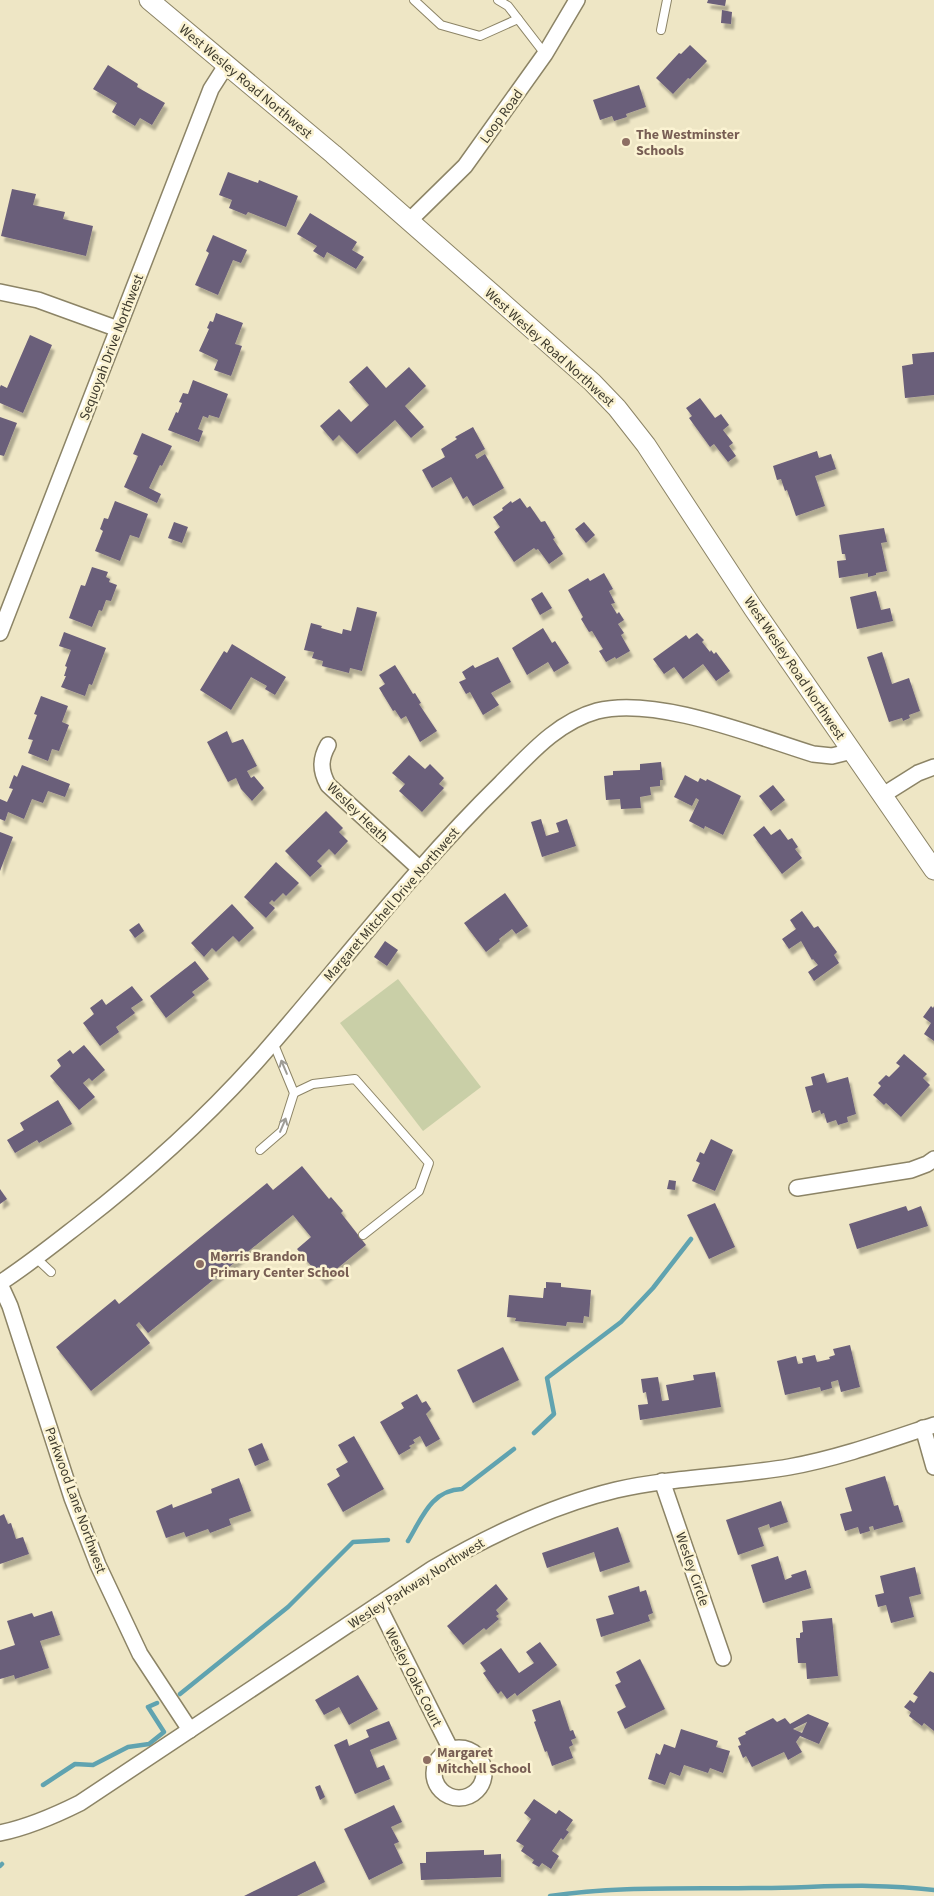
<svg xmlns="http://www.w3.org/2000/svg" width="934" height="1896" font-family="'Source Sans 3',sans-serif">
	<defs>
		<filter id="shadow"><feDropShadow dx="3" dy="5.5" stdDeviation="1" flood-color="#0004"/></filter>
	</defs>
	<rect width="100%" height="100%" fill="#eee6c5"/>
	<!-- green -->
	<path fill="#c9cfa7" d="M398,979l83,108 -58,44 -83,-108z"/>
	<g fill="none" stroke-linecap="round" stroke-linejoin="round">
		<!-- stream -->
		<g stroke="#60a3b0" stroke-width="4.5">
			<path d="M534,1433l20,-19 -7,-36 74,-56 32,-34 38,-49"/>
			<path d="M408,1541c14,-23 23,-51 54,-52l52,-40"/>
			<path d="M180,1694l108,-87 65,-65 35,-2"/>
			<path d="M43,1785l32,-21 18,1 35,-18 21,-3 15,-12 -16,-25 9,-4"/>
			<path d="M0,1866l2,-2"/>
			<path d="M550,1896c67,-10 134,-7 202,-8 63,0 118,-6 182,2"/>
		</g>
	</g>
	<!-- building -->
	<g fill="#6b5e7a" fill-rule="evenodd" filter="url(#shadow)">
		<path d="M708,0h18l-1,6 -18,-3z"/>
		<path d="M722,10l10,2 -1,12 -10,-1z"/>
		<path d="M690,45l17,16 -17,18 -2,-1 -15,16 -17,-16 23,-25 2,1z"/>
		<path d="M108,65l30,19 -1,3 28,16 -13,22 -12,-7 -5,8 -23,-14 5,-9 -24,-14z"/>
		<path d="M639,85l7,22 -20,7 1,3 -13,4 -2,-5 -12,4 -7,-20z"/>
		<path d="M228,172l30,11 1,-3 39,16 -12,31 -38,-15 -2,3 -17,-7 3,-8 -13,-5z"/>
		<path d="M12,189l24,5 -3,11 32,7 -2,7 30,7 -7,30 -85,-20z"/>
		<path d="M310,213l47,29 -5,8 12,7 -8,12 -29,-17 -3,6 -11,-7 4,-5 -20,-12z"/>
		<path d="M213,235l34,15 -6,13 -8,-3 -15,35 -23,-10 14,-32 -3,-2z"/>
		<path d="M216,313l27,10 -8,21 7,2 -11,30 -17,-6 4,-10 -19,-9 10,-22 -2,-1 3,-7 3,1z"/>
		<path d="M30,335l22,10 -29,68 -23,-10v-16l1,-2 6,3z"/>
		<path d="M934,352v43l-29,3 -3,-32 11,-2 -1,-10z"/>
		<path d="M367,366l19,22 23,-21 17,19 -21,20 19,21 -13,11 -16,-18 -38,34 -18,-19 -6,6 -13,-15 19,-17 12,13 18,-17 -20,-23z"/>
		<path d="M193,380l35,14 -9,24 -10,-3 -1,3 -5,-2 -5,13 5,2 -4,11 -31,-12 8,-18 2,1 4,-10 -3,-1 4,-9 5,1z"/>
		<path d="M700,398l15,20 6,-4 8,11 -6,5 10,13 -4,3 7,10 -8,6 -14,-18 -4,3 -21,-29 3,-2 -6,-8z"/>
		<path d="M0,417l17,6 -13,33 -4,-1z"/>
		<path d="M473,427l12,22 -10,6 2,4 8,-5 19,34 -31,18 -6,-10 -4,3 -12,-22 -19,11 -10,-18 23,-13 -4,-8 16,-10 -2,-2z"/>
		<path d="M142,433l30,13 -10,20 -2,-1 -11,23 12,6 -4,9 -33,-16 14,-31 -5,-2z"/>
		<path d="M817,451l2,7 12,-4 5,15 -21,7 10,30 -29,10 -9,-26 -2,1 -4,-12 -4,1 -4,-14z"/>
		<path d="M520,498l7,10 3,-2 11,16 4,-1 10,17 -2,1 10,15 -14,10 -11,-15 -2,1 -2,-2 -20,14 -20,-30 6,-5 -7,-10 10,-7 -1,-2 9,-7 1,2z"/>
		<path d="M115,501l33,13 -9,24 -9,-3 -10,26 -25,-10 8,-20 -3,-2 4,-11 4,1z"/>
		<path d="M174,522l14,5 -6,16 -14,-5z"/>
		<path d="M584,522l11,13 -9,8 -11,-14z"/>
		<path d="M884,528l3,14 -6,1 6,28 -11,2v2l-8,2v-4l-29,5 -2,-17 9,-1 -1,-6h-3l-3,-19z"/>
		<path d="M92,567l16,5 -2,5 4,2 -1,3 8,3 -6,16 -5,-1 -4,11 -3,-1 -7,17 -23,-9 12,-33 4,1z"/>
		<path d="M604,573l9,16 -4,2 6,12 -4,1 6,10 2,-2 5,8 -6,4 6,9 -3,2 9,16 -14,8 -1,-2 -9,5 -7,-11 4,-2 -11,-18 -3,1 -8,-13 2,-2 -15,-27 20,-12 2,3z"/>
		<path d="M876,591l5,19 9,-2 3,13 -36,8 -7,-32z"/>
		<path d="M542,592l10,16 -12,7 -9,-16z"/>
		<path d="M357,607l20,5 -15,59 -12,-3 -1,5 -27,-7 1,-5 -11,-3 2,-6 -10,-2 7,-27 11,3 -1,2 21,6 1,-5 8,2z"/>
		<path d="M543,628l9,15 3,-2 14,22 -15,9 -6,-10 -21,13 -15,-27z"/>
		<path d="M64,632l42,16 -14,37 -3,-1 -4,12 -24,-9 5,-11h-2l3,-9 -2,-1 6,-16 -12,-4z"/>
		<path d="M697,633l7,7 -2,2 8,10 1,-2 3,4 2,-2 14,19 -14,10 -13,-17 -20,15 -9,-12 -10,7 -11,-15 33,-24 3,4z"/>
		<path d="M232,644l54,33 -11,18 -10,-6 2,-3 -16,-9 -20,33 -31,-20 24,-39 3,2z"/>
		<path d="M882,652l10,32 17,-6 11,33 -11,4 1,3 -7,3 -1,-3 -13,4 -22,-65z"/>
		<path d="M498,657l13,25 -20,11 8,12 -16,10 -13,-23 -4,2 -7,-12 7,-3 -4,-7 11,-7 2,3z"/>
		<path d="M395,665l18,29 2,-1 6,10 -2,1 18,27 -17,11 -14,-26 -5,3 -6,-9 -2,1 -14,-23 6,-4 -6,-9z"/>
		<path d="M41,696l27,10 -6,16 7,3 -10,26 -7,-2 -4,12 -20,-8 5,-13 -5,-1 9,-24 -3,-1z"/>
		<path d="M227,731l5,12 11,-4 14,27 -10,5 4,7 3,-2 10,12 -12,13 -11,-12 -5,-11 -8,4 -21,-40z"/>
		<path d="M409,755l16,14 5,-5 14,14 -5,6 5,4 -22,24 -23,-21 6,-7 -13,-11z"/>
		<path d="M661,762l2,18h-3v6l-10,1 1,8 -11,2 1,11 -20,1 -1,-10 -14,1 -2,-24 9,-1v-4l27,-1v-6z"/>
		<path d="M22,765l48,19 -5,13 -17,-6 -5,12 -11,-4 -8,20 -16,-7 -3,9 -5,-2v-20l7,3 6,-13 -4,-1 5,-13 3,2z"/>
		<path d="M685,775l13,7 2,-4 6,3 1,-2 34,17 -18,39 -18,-9 -1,3 -15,-8 10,-21 -3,-2 -4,8 -18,-9z"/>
		<path d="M773,785l12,15 -14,11 -12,-15z"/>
		<path d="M326,811l17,17 -4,4 9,9 -13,14 -6,-6 -12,12 5,5 -12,11 -25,-26z"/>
		<path d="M541,819l5,17 13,-4 -3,-9 11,-4 9,27 -34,11 -11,-35z"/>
		<path d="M764,826l7,9 9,-6 8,11 4,-2 6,9 -3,2 7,9 -20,16 -29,-39z"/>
		<path d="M0,832l13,5 -13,34z"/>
		<path d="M276,862l23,21 -13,13 -3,-3 -9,9 -2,-2 -3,3 6,5 -9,10 -22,-21z"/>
		<path d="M505,893l23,33 -12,8 -4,-5 -13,10 1,2 -14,11 -22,-29z"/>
		<path d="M232,904l22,24 -15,14 -6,-6 -17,16 -4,-4 -8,9 -13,-14z"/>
		<path d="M802,911l12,17 4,-2 19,26 -3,3 5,8 -25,18 -6,-9 10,-7 -5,-6 -1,1 -11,-19 -12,8 -7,-10 14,-10 -6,-9z"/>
		<path d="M139,923l5,8 -9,7 -6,-8z"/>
		<path d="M385,941l13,9 -11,16 -13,-9z"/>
		<path d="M195,961l14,18 -17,13 3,3 -29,23 -16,-22z"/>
		<path d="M132,986l11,14 -12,8 4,5 -19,14 3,5 -19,14 -17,-23 11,-9 -4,-6 12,-9 4,6z"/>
		<path d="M931,1006l2,2 1,-2v35l-10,-7 7,-11 -8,-6z"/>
		<path d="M84,1045l21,25 -13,11 -3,-3 -6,5 12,14 -16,13 -29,-34 11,-10 -4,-6 13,-10 3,4z"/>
		<path d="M904,1054l23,20 -4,4 7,7 -29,32 -15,-14 -2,2 -11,-10 8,-9 -3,-3 8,-8 3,2 11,-11 -4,-3z"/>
		<path d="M824,1073l3,10 21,-6 8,37 -9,3 1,5 -10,3 -2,-5 -9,3 -3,-10 -3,1 -1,-4 -8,3 -7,-26 8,-2 -2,-8z"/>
		<path d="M58,1100l14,24 -33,19 -2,-3 -22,13 -8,-13 17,-10 -4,-7z"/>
		<path d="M711,1139l22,11 -18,41 -23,-10 8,-18 -4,-2 4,-9 4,2z"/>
		<path d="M302,1166l27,33 2,-2 12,14 -2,2 25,32 -43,35 -26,-31 14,-12 -18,-22 -145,118 -9,-11 -3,3 14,18 -59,48 -35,-44 59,-48 4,5 148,-121 6,7z"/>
		<path d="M669,1180l7,1 -1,9 -8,-1z"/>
		<path d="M0,1189l7,10 -7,5z"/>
		<path d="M715,1203l20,44 -26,12 -22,-44z"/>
		<path d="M906,1206l2,5 13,-5 7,20 -71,23 -8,-25z"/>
		<path d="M546,1282l15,1v4l30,3 -2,27 -5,-1 -1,7 -16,-1 -1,4 -51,-5 1,-3 -9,-1 2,-22 34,3 1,-10h2z"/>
		<path d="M850,1345l10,42 -19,5 -3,-12 -7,2 1,6 -11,3 -1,-4 -35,8 -8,-34 19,-5 2,8 5,-1 -1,-5 13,-3 2,7 13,-3 -1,-2 6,-2 -2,-6z"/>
		<path d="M503,1347l16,33 -46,23 -16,-33z"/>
		<path d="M715,1372l6,35 -81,13 -2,-15 10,-1 -2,-12 -3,1 -2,-14 17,-2 4,24 7,-1 -3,-15 28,-5 -1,-5z"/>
		<path d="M417,1394l5,9 4,-2 5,8 -5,5 14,25 -14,8 -6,-11 -7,4 2,3 -6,3 2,2 -12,7 -19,-33 24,-14 -3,-5z"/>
		<path d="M354,1436l30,53 -41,23 -16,-28 13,-8 -4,-7 12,-7 -10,-17z"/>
		<path d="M262,1443l7,17 -14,6 -7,-17z"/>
		<path d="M885,1476l9,30 4,-1 5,17 -29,8 -1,-4 -4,1 1,4 -10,3 -2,-7 -13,4 -5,-17 12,-3 -7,-23z"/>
		<path d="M239,1478l12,33 -22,8 2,6 -21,8 -2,-4 -22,8 -2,-5 -18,6 -10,-27 16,-7 1,4 39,-15 -1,-4z"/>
		<path d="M781,1501l7,21 -18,6 -1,-4 -11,4 6,18 -26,9 -12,-35z"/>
		<path d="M4,1514l4,10 3,-1 5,16 7,-2 6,17 -29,10v-48z"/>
		<path d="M618,1527l12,35 -30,10 -6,-20 -47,16 -5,-15z"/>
		<path d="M778,1556l7,24 7,-3 -1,-2 15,-5 5,18 -48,15 -12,-38z"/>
		<path d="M915,1567l6,27 -12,3 5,20 -23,6 -5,-18 -8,2 -3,-12 9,-2 -4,-17z"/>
		<path d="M496,1584l12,15 -12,11 3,4 -3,2 3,3 -13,11 -2,-2 -21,17 -16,-19z"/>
		<path d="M639,1586l1,6 6,-2 7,23 -5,2 2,6 -49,16 -5,-18 18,-5 -6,-18z"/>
		<path d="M52,1611l8,24 -20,6 9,27 -34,11 -1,-4 -14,4v-29l15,-5 -8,-24 25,-8 2,4z"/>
		<path d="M832,1618l6,58 -31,3 -1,-16h-8l-2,-25h4v-5l3,-1 -1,-11z"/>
		<path d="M540,1642l17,23 -40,31 -2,-3 -8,6 -6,-8 -3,3 -15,-21 3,-2 -6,-8 21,-15 18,25 15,-10 -8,-11z"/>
		<path d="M640,1659l25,50 -40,20 -8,-17 9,-5 -11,-22 6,-3 -5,-10z"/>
		<path d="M930,1671l4,2v58l-10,-8 -2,3 -13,-10 2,-4 -7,-5 6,-7 4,3 4,-6 -5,-3z"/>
		<path d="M358,1675l20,34 -29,16 -10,-18 -15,8 -9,-15z"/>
		<path d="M560,1700l10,31 3,-1 3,8 -5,2 2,5 -4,2 4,11 -21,8 -5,-15 -2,1 -11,-30 2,-1 -4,-11z"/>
		<path d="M808,1714l21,9 -10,21 -19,-8 -4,6 6,10 -14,8 -4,-8 -32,15 -6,-11 -3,2 -5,-12 3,-1 -3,-7 8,-4 -1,-2 28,-14 4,4 8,-4 5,6zM807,1722l-5,11 -9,-4z"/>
		<path d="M389,1721l8,18 -27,11 7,18 7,-3 6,14 -35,15 -21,-49 13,-6 2,7 20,-9 -3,-7z"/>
		<path d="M681,1729l37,12 -2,6 14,4 -7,22 -13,-5 -2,5 -24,-8 -4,11 -10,-4 -5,13 -17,-6 8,-26 4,2 4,-11 11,4z"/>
		<path d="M320,1785l5,12 -5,3 -5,-13z"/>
		<path d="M534,1799l22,15 3,-4 14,10 -7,10 3,2 -6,8 -2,-2 -9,13 7,5 -8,13 -9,-6 -3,4 -7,-4 2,-3 -13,-9 3,-5 -8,-5 15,-22 -7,-6z"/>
		<path d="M394,1805l8,17 -11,5 8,15 -5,2 9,19 -34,17 -25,-51z"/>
		<path d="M484,1850v5l17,-1v23l-80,3 -1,-17h6v-11z"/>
		<path d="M315,1861l10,21 -28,14h-53z"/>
	</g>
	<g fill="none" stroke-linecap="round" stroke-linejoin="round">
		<defs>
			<g id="service">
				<path d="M414,0l27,25 39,11 38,-17"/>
				<path d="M498,0l10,6 37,48"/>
				<path d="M661,30l6,-30"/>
				<path d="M294,1093l19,-9 42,-5 74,84 -10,28 -56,44"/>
				<path d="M260,1150l22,-19 12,-38 -21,-51"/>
				<path d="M36,1258l15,14"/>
			</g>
			<g id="minor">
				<path d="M409,221l56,-55 80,-112 32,-54"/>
				<path d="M0,292l38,8 80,29"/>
				<path d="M0,633l211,-544 16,-25"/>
				<path d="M328,745c-8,14 -8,25 0,40l92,84"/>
				<path d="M883,795l35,-22 16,-6"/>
				<path d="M797,1188l114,-18 16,-6 7,-5"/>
				<path d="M0,1283c28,-18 54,-39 81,-60 63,-49 122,-102 175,-161 82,-93 156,-192 245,-279 28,-28 56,-61 96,-72 59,-15 158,25 216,43l19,2 20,-5"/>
				<path d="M0,1284l10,22 62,192 26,67 42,89 50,76"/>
				<path d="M923,1428l11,39"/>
				<path d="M662,1481l61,177"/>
				<path d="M378,1605l73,145"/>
				<circle cx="459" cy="1773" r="25"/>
				<path d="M0,1833c29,-6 54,-17 80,-30l352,-234c58,-34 118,-63 184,-79 57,-13 115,-13 173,-23 50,-9 97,-26 145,-42"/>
			</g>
			<path id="tertiary" d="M149,0l184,154 164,144 95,84 25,26 29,37 107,163 181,262"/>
		</defs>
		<!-- service casing -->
		<use href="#service" stroke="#8c8466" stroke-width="10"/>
		<!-- minor casing -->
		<use href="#minor" stroke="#8c8466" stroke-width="18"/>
		<!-- tertiary casing -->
		<use href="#tertiary" stroke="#8c8466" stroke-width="21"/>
		<!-- service -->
		<use href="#service" stroke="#fff" stroke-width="8"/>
		<!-- minor -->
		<use href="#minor" stroke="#fff" stroke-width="15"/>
		<!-- tertiary -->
		<use href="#tertiary" stroke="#fff" stroke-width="19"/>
	</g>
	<!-- one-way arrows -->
	<defs><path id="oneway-shaft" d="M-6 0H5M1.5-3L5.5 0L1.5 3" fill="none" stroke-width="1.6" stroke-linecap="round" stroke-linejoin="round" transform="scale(1.25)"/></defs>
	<g stroke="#9e9c96">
		<use href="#oneway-shaft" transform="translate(284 1067) rotate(-113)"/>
		<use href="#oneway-shaft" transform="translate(283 1125) rotate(-67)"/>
	</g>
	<!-- markers -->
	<g fill="#8d6e63" stroke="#fbf3d2" stroke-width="2">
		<circle cx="626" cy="142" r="5"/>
		<circle cx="200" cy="1264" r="5"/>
		<circle cx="427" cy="1760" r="5"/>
	</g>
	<g text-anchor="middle" stroke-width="5" stroke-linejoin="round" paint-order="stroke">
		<!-- street labels -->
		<g font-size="14" fill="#3d3a2d" stroke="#fbf3d2">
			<text transform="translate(246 81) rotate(40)" y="5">West Wesley Road Northwest</text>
			<text transform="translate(501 116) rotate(-54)" y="5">Loop Road</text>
			<text transform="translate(111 347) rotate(-69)" y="5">Sequoyah Drive Northwest</text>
			<text transform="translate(550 347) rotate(42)" y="5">West Wesley Road Northwest</text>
			<text transform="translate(795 668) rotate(56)" y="5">West Wesley Road Northwest</text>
			<text transform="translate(358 812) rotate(44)" y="5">Wesley Heath</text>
			<text transform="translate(391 904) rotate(-49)" y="5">Margaret Mitchell Drive Northwest</text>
			<text transform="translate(76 1500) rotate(70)" y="5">Parkwood Lane Northwest</text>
			<text transform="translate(693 1569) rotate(71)" y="5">Wesley Circle</text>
			<text transform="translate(416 1583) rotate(-32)" y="5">Wesley Parkway Northwest</text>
			<text transform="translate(414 1677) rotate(63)" y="5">Wesley Oaks Court</text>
		</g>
		<!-- education labels -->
		<g font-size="14" font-weight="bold" fill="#785e54" stroke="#fbf3d2" text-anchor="start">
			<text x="636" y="139">The Westminster<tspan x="636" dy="16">Schools</tspan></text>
			<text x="210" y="1261">Morris Brandon<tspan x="210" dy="16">Primary Center School</tspan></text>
			<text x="437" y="1757">Margaret<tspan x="437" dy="16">Mitchell School</tspan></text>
		</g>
	</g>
</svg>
